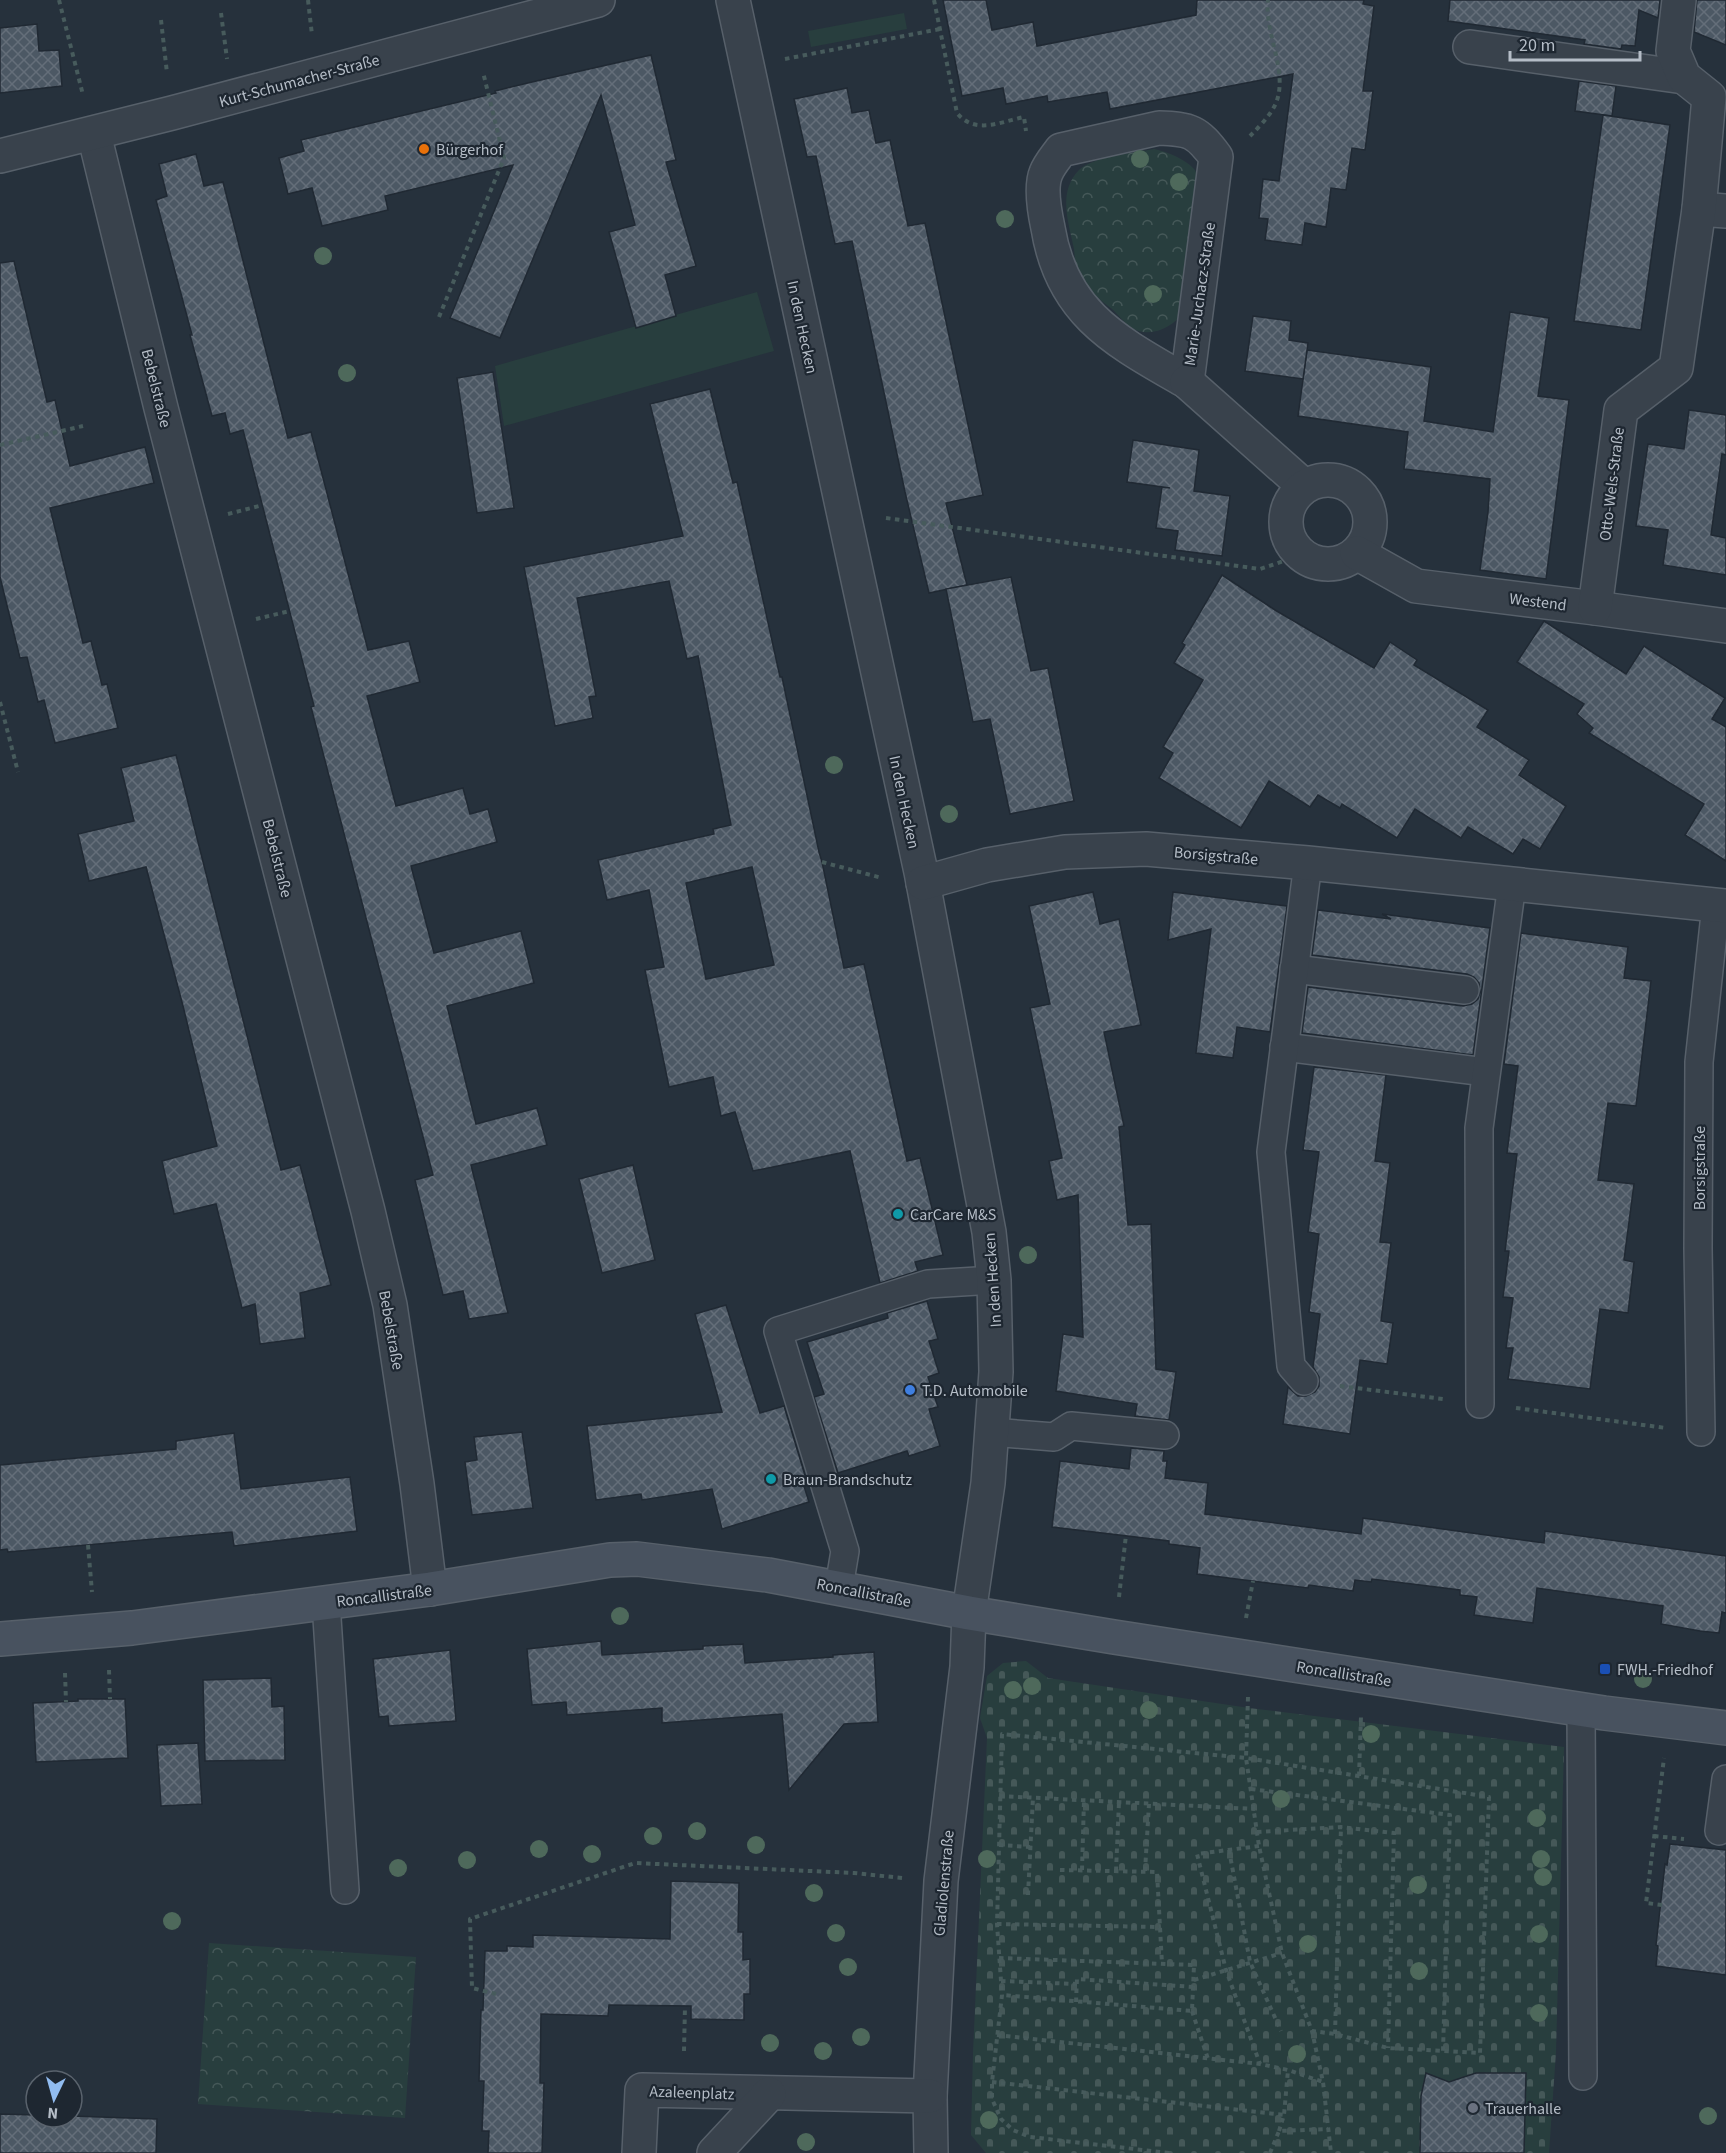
<svg xmlns="http://www.w3.org/2000/svg" width="1726" height="2153" font-family="'Source Sans 3',sans-serif">
	<defs>
		<pattern id="cemetery-stones" width="16" height="16" patternUnits="userSpaceOnUse" patternTransform="scale(1.5)"><rect width="16" height="16" fill="#283e3e"/><path d="M2 7V4a2 2 0 0 1 4 0v3zM10 15v-3a2 2 0 0 1 4 0v3z" fill="#455858"/></pattern>
		<pattern id="park-crowns" width="20" height="18" patternUnits="userSpaceOnUse" patternTransform="scale(1.5)"><rect width="20" height="18" fill="#283e3e"/><path d="M2 6a3 3 0 1 1 6 0M12 15a3 3 0 1 1 6 0" fill="none" stroke="#455858"/></pattern>
		<pattern id="building-cross-hatch" width="8" height="8" patternUnits="userSpaceOnUse" patternTransform="scale(1.5)"><rect width="8" height="8" fill="#4c5864"/><path d="M0 0l8 8M0 8l8-8" fill="none" stroke="#646e79"/></pattern>
	</defs>
	<rect width="100%" height="100%" fill="#26313c"/>
	<!-- grass -->
	<g fill="#283e3e">
		<path d="M904,13l3,16 -96,18 -3,-16z"/>
		<path d="M757,292l17,59 -270,75 -9,-60z"/>
	</g>
	<!-- cemetery -->
	<path fill="url(#cemetery-stones)" d="M1026,1661l22,17 201,30 315,39 -8,305 -7,101h-563l-15,-18 2,-82 14,-315 -7,-20 7,-42 16,-13z"/>
	<!-- park -->
	<g fill="url(#park-crowns)">
		<path d="M1154,149c13,3 30,9 40,20 4,4 5,13 7,18l-17,125c-11,15 -34,27 -52,16 -8,-5 -14,-14 -20,-19 -12,-9 -25,-20 -33,-33 -4,-7 -4,-19 -5,-27 -5,-26 -17,-56 5,-79 15,-14 55,-17 75,-21z"/>
		<path d="M209,1943l207,14 -11,161 -207,-14z"/>
	</g>
	<!-- building -->
	<g fill="url(#building-cross-hatch)" stroke="#202933" stroke-width="1.5" fill-rule="evenodd">
		<path d="M943,0h43l6,30 41,-8 4,24 159,-31 1,-15h167l-1,4 11,2 -11,85h10l-8,59 -13,-2 -6,42 -15,-2 -5,39 -21,-4 -3,22 -37,-5 3,-21 -9,-1 4,-39 16,2 14,-107 -183,35 -3,-17 -59,10 -1,-6 -41,8 -3,-16 -41,8z"/>
		<path d="M1450,0h210l-2,18 -19,-8 -4,36 -13,-1 -1,4 -37,-5 1,-4 -137,-19z"/>
		<path d="M1697,0h29v45l-32,-13z"/>
		<path d="M37,24l2,27 20,-1 3,36 -62,7v-65z"/>
		<path d="M651,55l25,105 -10,2 30,104 -31,9 11,41 -40,12 -27,-96 26,-7 -34,-130 -101,243 -50,-20 63,-153 -128,31 3,14 -66,16 -10,-38 -24,6 -9,-36 25,-7 -3,-11 195,-47 -1,-2 37,-9z"/>
		<path d="M1579,81l37,5 -4,30 -37,-5z"/>
		<path d="M847,88l5,25 17,-3 7,33 14,-3 18,86 17,-3 58,272 -37,8 21,82 -38,8 -24,-101 -53,-251 -17,3 -19,-88 -9,1 -13,-58z"/>
		<path d="M1603,115l67,10 -29,205 -67,-9z"/>
		<path d="M196,154l8,32 19,-4 65,256 23,-6 57,218 41,-9 11,41 -53,14 29,110 67,-18 7,26 18,-5 9,33 -86,24 23,87 87,-22 13,52 -87,23 29,118 61,-16 10,37 -76,20 37,148 -39,6 -6,-28 -20,4 -28,-115 18,-5 -122,-468 3,-1 -71,-276 -13,4 -5,-21 -13,3 -22,-81h2l-36,-135 11,-4 -8,-32z"/>
		<path d="M14,261l33,141 8,-2 15,66 75,-19 9,36 -104,25 33,135 8,-2 11,44 5,-1 11,44 -63,15 -11,-43 -6,2 -11,-45 -7,1 -20,-81v-314z"/>
		<path d="M1510,312l39,6 -11,78 31,4 -23,179 -66,-9 8,-58 2,-33 -86,-10 4,-37 -110,-16 9,-66 124,17 -7,54 69,11z"/>
		<path d="M1253,316l38,5 -2,19 19,3 -5,36 -58,-8z"/>
		<path d="M493,372l21,136 -37,5 -20,-135z"/>
		<path d="M710,389l23,94 4,-1 43,195h2l37,175 3,10 22,106 20,-4 43,197 13,-3 23,97 -28,7 3,9 -38,12 -30,-132 -97,20 -18,-59 -14,4 -8,-39 -44,10 -24,-117 19,-3 -15,-77 -42,10 -9,-40 116,-26 -1,-5 18,-4 -33,-169 -11,3 -18,-78 -92,17 19,98 -7,1 4,21 -38,8 -31,-159 159,-31 -33,-132zM752,867l22,98 -68,14 -20,-96z"/>
		<path d="M1689,410l37,5v40l-4,-1 -11,81 15,3v37l-63,-10 5,-35 -32,-4 12,-82 36,5z"/>
		<path d="M1133,440l66,10 -5,41 36,5 -8,60 -47,-6 3,-19 -22,-3 6,-41 8,1 -43,-6z"/>
		<path d="M1222,575l53,35 99,58 16,-26 27,18 -3,5 74,45 -11,17 52,33 -10,15 47,31 -26,43 -17,-10 -10,15 -45,-27 -7,11 -46,-29 -18,29 -55,-34 -2,4 -22,-13 -8,12 -41,-26 -28,47 -82,-50 14,-25 -10,-6 40,-67 -29,-17 11,-18 -3,-2z"/>
		<path d="M1011,577l20,94 17,-3 26,133 -64,13 -20,-95 -17,3 -27,-133z"/>
		<path d="M1544,621l82,53 18,-28 81,52 -13,21 14,8v134l-41,-26 19,-31 -115,-71 4,-5 -16,-14 7,-10 -67,-42z"/>
		<path d="M176,755l105,415 19,-5 31,120 -31,8 5,45 -45,6 -5,-40 -13,4 -26,-104 -42,10 -12,-53 55,-15 -34,-140 -37,-139 -57,14 -11,-47 56,-13 -13,-53z"/>
		<path d="M1093,892l7,32 19,-5 22,106 -37,7 20,94 -5,1 9,98 23,-1 5,145 20,3 -7,48 -34,-4 2,-12 -81,-13 7,-57 20,3 -5,-142 -21,5 -8,-39 13,-3 -32,-150 20,-4 -21,-98z"/>
		<path d="M1173,892l114,14 -17,126 -33,-5 -4,31 -37,-5 15,-124 -43,11z"/>
		<path d="M1318,910l73,9 -9,-5 108,14 -17,127 -171,-22 6,-46 155,19 9,-2 6,-5 2,-7 -1,-9 -5,-6 -7,-3 -155,-19z"/>
		<path d="M1521,933l107,14 -4,31 27,3 -15,125 -28,-3 -10,77 36,4 -10,76 10,2 -6,51 -28,-4 -10,80 -82,-10 5,-31h-7l7,-50 -10,-1 6,-46h-4l12,-97 -10,-1 11,-87 -14,-2z"/>
		<path d="M1314,1067l72,8 -11,86 15,2 -10,79 11,1 -10,78 12,2 -6,41 -27,-4 -10,74 -67,-10 5,-37 10,9h8l9,-4 4,-6v-9l-6,-10 7,-53 -11,-2 10,-78 -11,-2 11,-80 -16,-2z"/>
		<path d="M633,1165l22,95 -53,13 -23,-94z"/>
		<path d="M927,1301l11,38 -9,2 10,32 -11,4 10,30 -9,2 11,37 -31,10 -2,-5 -69,22 -24,-76 10,-3 -17,-52 81,-24 -1,-5z"/>
		<path d="M726,1305l34,108 24,-7 23,76 -4,1 6,19 -87,27 -10,-40 -70,11 -1,-6 -45,6 -9,-74 135,-14 -27,-98z"/>
		<path d="M522,1432l11,76 -61,7 -7,-53 12,-2 -3,-23z"/>
		<path d="M234,1433l7,56 109,-12 7,54 -123,15 -2,-14 -224,20 -1,-3 -7,1v-85l176,-16v-8z"/>
		<path d="M1131,1448l33,3 -1,10h4l-2,17 43,5 -3,31 156,20 2,-16 181,25 1,-12 181,25v57l-4,-1 -3,21 -19,-2 -39,-7 2,-18 -126,-18 -4,35 -38,-5 -21,-3 3,-18 -17,-2v-5l-88,-11 -1,3 -16,-2 -2,11 -44,-6 -1,3 -111,-14 3,-26 -31,-4v-3l-117,-14 8,-66 69,8z"/>
		<path d="M601,1641l1,14 101,-6v-3l40,-2 2,19 88,-6v-2l41,-3 4,70 -34,2 -55,66 -7,-76 -120,9v-15l-95,7 -1,-13 -34,3 -5,-56z"/>
		<path d="M450,1650l6,71 -67,5 -1,-10 -9,1 -6,-58z"/>
		<path d="M271,1678l1,29 12,-1 1,54 -80,1 -2,-81z"/>
		<path d="M78,1699h47l3,59 -92,4 -3,-59 45,-2z"/>
		<path d="M198,1743l4,61 -41,2 -4,-61z"/>
		<path d="M1670,1844l56,6v125l-70,-9 2,-20 -2,-1 9,-81 2,1z"/>
		<path d="M671,1881l68,2 -1,49h5v28l7,-1v35h-6v26l-53,-1v-13l-82,-1 -1,11 -67,-2 -1,69h4l-2,70h-54l1,-22h-7l2,-50h-5l2,-71h2l2,-59h22v-5l26,1v-12l137,4z"/>
		<path d="M1426,2073l23,9 27,-9h50l-2,80h-104l1,-57z"/>
		<path d="M0,2114l36,1v2l36,-1 85,3 -1,34h-156z"/>
	</g>
	<g fill="none" stroke-linecap="round" stroke-linejoin="round">
		<defs>
			<g id="lane">
				<path d="M1294,969l171,21"/>
				<path d="M1284,1047l202,25"/>
				<path d="M1304,1381l-13,-15 -20,-214 37,-289"/>
				<path d="M1480,1404l-1,-276 33,-244"/>
				<path d="M992,1432l62,5 17,-11 94,9"/>
				<path d="M1701,1432l-3,-184 1,-186 17,-157"/>
				<path d="M839,1587l6,-36 -67,-220 150,-47 66,-4"/>
				<path d="M326,1603l19,287"/>
				<path d="M1581,1709l2,367"/>
				<path d="M1719,1831l7,-52"/>
			</g>
			<g id="street">
				<path d="M733,0l188,872 68,360 5,48 2,92 -8,111 -19,130 -2,54 -26,214 -11,215 1,57"/>
				<path d="M1470,47l214,30"/>
				<path d="M1159,128c31,1 38,3 57,29l-29,225c-69,-40 -125,-67 -139,-154 -3,-14 -8,-41 -2,-55 3,-8 10,-16 15,-23z"/>
				<path d="M94,134l67,274 207,803 22,94 27,179 13,105"/>
				<path d="M0,156l172,-43 426,-113"/>
				<path d="M1699,209l27,2"/>
				<path d="M1187,382l117,104"/>
				<circle cx="1328" cy="522" r="42"/>
				<path d="M1357,553l59,33 179,22 131,18"/>
				<path d="M1595,608l26,-198 55,-42 23,-159 10,-112 -25,-20 -11,-26 6,-51"/>
				<path d="M923,883l64,-18 78,-13 81,-3 162,14 418,43"/>
				<path d="M639,2153l3,-63 288,6"/>
				<path d="M714,2153l55,-59"/>
			</g>
			<path id="secondary" d="M0,1639l132,-11 298,-39 180,-29 27,-1 131,16 201,38 145,24 490,76 122,15"/>
		</defs>
		<!-- lane casing -->
		<use href="#lane" stroke="#57606a" stroke-width="30"/>
		<!-- street casing -->
		<use href="#street" stroke="#57606a" stroke-width="36"/>
		<!-- secondary casing -->
		<use href="#secondary" stroke="#57606a" stroke-width="36"/>
		<!-- path -->
		<g stroke="#475b5c" stroke-width="4" stroke-dasharray="4.5 4.5" stroke-linecap="butt">
			<path d="M59,0l24,95"/>
			<path d="M308,0l4,35"/>
			<path d="M934,0l23,113c18,22 43,9 67,4l2,14"/>
			<path d="M221,13l6,46"/>
			<path d="M161,20l6,53"/>
			<path d="M785,59l155,-30"/>
			<path d="M1250,136c8,-8 18,-18 24,-29 17,-31 -10,-73 -6,-107"/>
			<path d="M439,317l65,-159 -21,-86"/>
			<path d="M0,445l83,-19"/>
			<path d="M228,514l35,-9"/>
			<path d="M886,518l374,51 42,-14"/>
			<path d="M256,619l34,-8"/>
			<path d="M0,702l18,70"/>
			<path d="M822,862l60,16"/>
			<path d="M1340,1386l103,13"/>
			<path d="M1516,1408l150,20"/>
			<path d="M88,1545l4,47"/>
			<path d="M1119,1597l7,-62"/>
			<path d="M1246,1618l7,-37"/>
			<path d="M109,1670l1,29"/>
			<path d="M65,1673l1,29"/>
			<path d="M1248,1697l-2,61 13,88 23,107 30,78 11,51 8,71"/>
			<path d="M1359,1776l2,-60"/>
			<path d="M1251,1789l199,26 -7,236"/>
			<path d="M1000,1796l255,13"/>
			<path d="M1257,1832l84,-5 53,6 -6,215"/>
			<path d="M1654,1836l30,3"/>
			<path d="M999,1845l31,2"/>
			<path d="M1259,1846l-62,8 29,116 34,94"/>
			<path d="M1229,1850l21,112 31,69"/>
			<path d="M1060,1870l97,2 5,92"/>
			<path d="M1082,1870l2,-70"/>
			<path d="M1116,1871l3,-69"/>
			<path d="M1145,1871l4,-67"/>
			<path d="M1028,1895l5,-98"/>
			<path d="M1662,1905l-16,-2 18,-145"/>
			<path d="M997,1924l163,3"/>
			<path d="M999,1958l195,7 -2,46 -190,-16"/>
			<path d="M1194,1980l88,-27"/>
			<path d="M1001,1981l76,3"/>
			<path d="M496,1994l-24,-6 -2,-69 165,-56 219,10 48,5"/>
			<path d="M1076,2002l1,-23 117,8"/>
			<path d="M1192,2011l16,48"/>
			<path d="M1335,2034l6,-207"/>
			<path d="M997,2035l263,29 28,6 35,12"/>
			<path d="M684,2051l1,-45"/>
			<path d="M992,2082l292,33"/>
			<path d="M1279,2131l5,-16 4,-45"/>
			<path d="M1169,2153l-139,-16 -17,-7 -12,-11 -9,-20v-17l10,-87 -5,-71 5,-190 244,24 243,39 -9,256 -92,-5 -53,-14 -23,-3"/>
			<path d="M1270,2153l9,-22 49,-2"/>
		</g>
		<!-- lane -->
		<use href="#lane" stroke="#39424c" stroke-width="27"/>
		<!-- street -->
		<use href="#street" stroke="#39424c" stroke-width="33"/>
		<!-- secondary -->
		<use href="#secondary" stroke="#48525f" stroke-width="33"/>
	</g>
	<!-- trees -->
	<g fill="#4e695b">
		<circle cx="1140" cy="159" r="9"/>
		<circle cx="1179" cy="182" r="9"/>
		<circle cx="1005" cy="219" r="9"/>
		<circle cx="323" cy="256" r="9"/>
		<circle cx="1153" cy="294" r="9"/>
		<circle cx="347" cy="373" r="9"/>
		<circle cx="834" cy="765" r="9"/>
		<circle cx="949" cy="814" r="9"/>
		<circle cx="1028" cy="1255" r="9"/>
		<circle cx="620" cy="1616" r="9"/>
		<circle cx="1643" cy="1679" r="9"/>
		<circle cx="1032" cy="1686" r="9"/>
		<circle cx="1013" cy="1690" r="9"/>
		<circle cx="1149" cy="1710" r="9"/>
		<circle cx="1371" cy="1734" r="9"/>
		<circle cx="1281" cy="1799" r="9"/>
		<circle cx="1537" cy="1818" r="9"/>
		<circle cx="697" cy="1831" r="9"/>
		<circle cx="653" cy="1836" r="9"/>
		<circle cx="756" cy="1845" r="9"/>
		<circle cx="539" cy="1849" r="9"/>
		<circle cx="592" cy="1854" r="9"/>
		<circle cx="987" cy="1859" r="9"/>
		<circle cx="1541" cy="1859" r="9"/>
		<circle cx="467" cy="1860" r="9"/>
		<circle cx="398" cy="1868" r="9"/>
		<circle cx="1543" cy="1877" r="9"/>
		<circle cx="1418" cy="1885" r="9"/>
		<circle cx="814" cy="1893" r="9"/>
		<circle cx="172" cy="1921" r="9"/>
		<circle cx="836" cy="1933" r="9"/>
		<circle cx="1539" cy="1934" r="9"/>
		<circle cx="1308" cy="1944" r="9"/>
		<circle cx="848" cy="1967" r="9"/>
		<circle cx="1419" cy="1971" r="9"/>
		<circle cx="1539" cy="2013" r="9"/>
		<circle cx="861" cy="2037" r="9"/>
		<circle cx="770" cy="2043" r="9"/>
		<circle cx="823" cy="2051" r="9"/>
		<circle cx="1297" cy="2054" r="9"/>
		<circle cx="1708" cy="2116" r="9"/>
		<circle cx="989" cy="2120" r="9"/>
		<circle cx="806" cy="2142" r="9"/>
	</g>
	<!-- markers -->
	<circle fill="#e8710a" stroke="#1e2731" stroke-width="2" cx="424" cy="149" r="6"/>
	<g fill="#0f9aa8" stroke="#1e2731" stroke-width="2">
		<circle cx="898" cy="1214" r="6"/>
		<circle cx="771" cy="1479" r="6"/>
	</g>
	<circle fill="#3f7fe0" stroke="#1e2731" stroke-width="2" cx="910" cy="1390" r="6"/>
	<rect fill="#1a4fb4" stroke="#1e2731" stroke-width="2" x="1599" y="1663" width="12" height="12" rx="3"/>
	<circle fill="#6b7280" stroke="#1e2731" stroke-width="2" cx="1473" cy="2108" r="6"/>
	<g text-anchor="middle" stroke-width="4.5" stroke-linejoin="round" paint-order="stroke">
		<!-- street labels -->
		<g font-size="16" fill="#b5bdc7" stroke="#1e2731">
			<text transform="translate(299 80) rotate(-15)" y="6">Kurt-Schumacher-Straße</text>
			<text transform="translate(1199 294) rotate(-82)" y="6">Marie-Juchacz-Straße</text>
			<text transform="translate(803 327) rotate(78)" y="6">In den Hecken</text>
			<text transform="translate(157 388) rotate(76)" y="6">Bebelstraße</text>
			<text transform="translate(1611 484) rotate(-83)" y="6">Otto-Wels-Straße</text>
			<text transform="translate(1538 601) rotate(7)" y="6">Westend</text>
			<text transform="translate(905 802) rotate(78)" y="6">In den Hecken</text>
			<text transform="translate(1216 855) rotate(5)" y="6">Borsigstraße</text>
			<text transform="translate(278 858) rotate(76)" y="6">Bebelstraße</text>
			<text transform="translate(1699 1168) rotate(-90)" y="6">Borsigstraße</text>
			<text transform="translate(992 1280) rotate(-94)" y="6">In den Hecken</text>
			<text transform="translate(392 1330) rotate(80)" y="6">Bebelstraße</text>
			<text transform="translate(864 1592) rotate(11)" y="6">Roncallistraße</text>
			<text transform="translate(384 1595) rotate(-7)" y="6">Roncallistraße</text>
			<text transform="translate(1344 1673) rotate(9)" y="6">Roncallistraße</text>
			<text transform="translate(943 1883) rotate(-85)" y="6">Gladiolenstraße</text>
			<text transform="translate(692 2092) rotate(2)" y="6">Azaleenplatz</text>
		</g>
		<!-- poi labels -->
		<g font-size="16" fill="#b5bdc7" stroke="#1e2731" text-anchor="start">
			<text x="436" y="155">Bürgerhof</text>
			<text x="910" y="1220">CarCare M&amp;S</text>
			<text x="922" y="1396">T.D. Automobile</text>
			<text x="783" y="1485">Braun-Brandschutz</text>
			<text x="1617" y="1675">FWH.-Friedhof</text>
			<text x="1485" y="2114">Trauerhalle</text>
		</g>
	</g>
	<!-- north arrow -->
	<g transform="translate(54 2099) rotate(185)"><circle r="28" fill="#1e2731" stroke="#5a636d" stroke-width="1.5"/>
	<path d="M0-4.5L10 22L0 15L-10 22Z" fill="#91bcf0"/>
	<text y="-9" font-size="16" font-weight="bold" text-anchor="middle" fill="#b5bdc7">N</text>
	</g>
	<!-- scale -->
	<path d="M1510 51v9h130v-9" fill="none" stroke="#b5bdc7" stroke-width="3"/>
	<text x="1519" y="51" font-size="18" fill="#b5bdc7" stroke="#1e2731" stroke-width="4.5" paint-order="stroke">20 m</text>
</svg>
